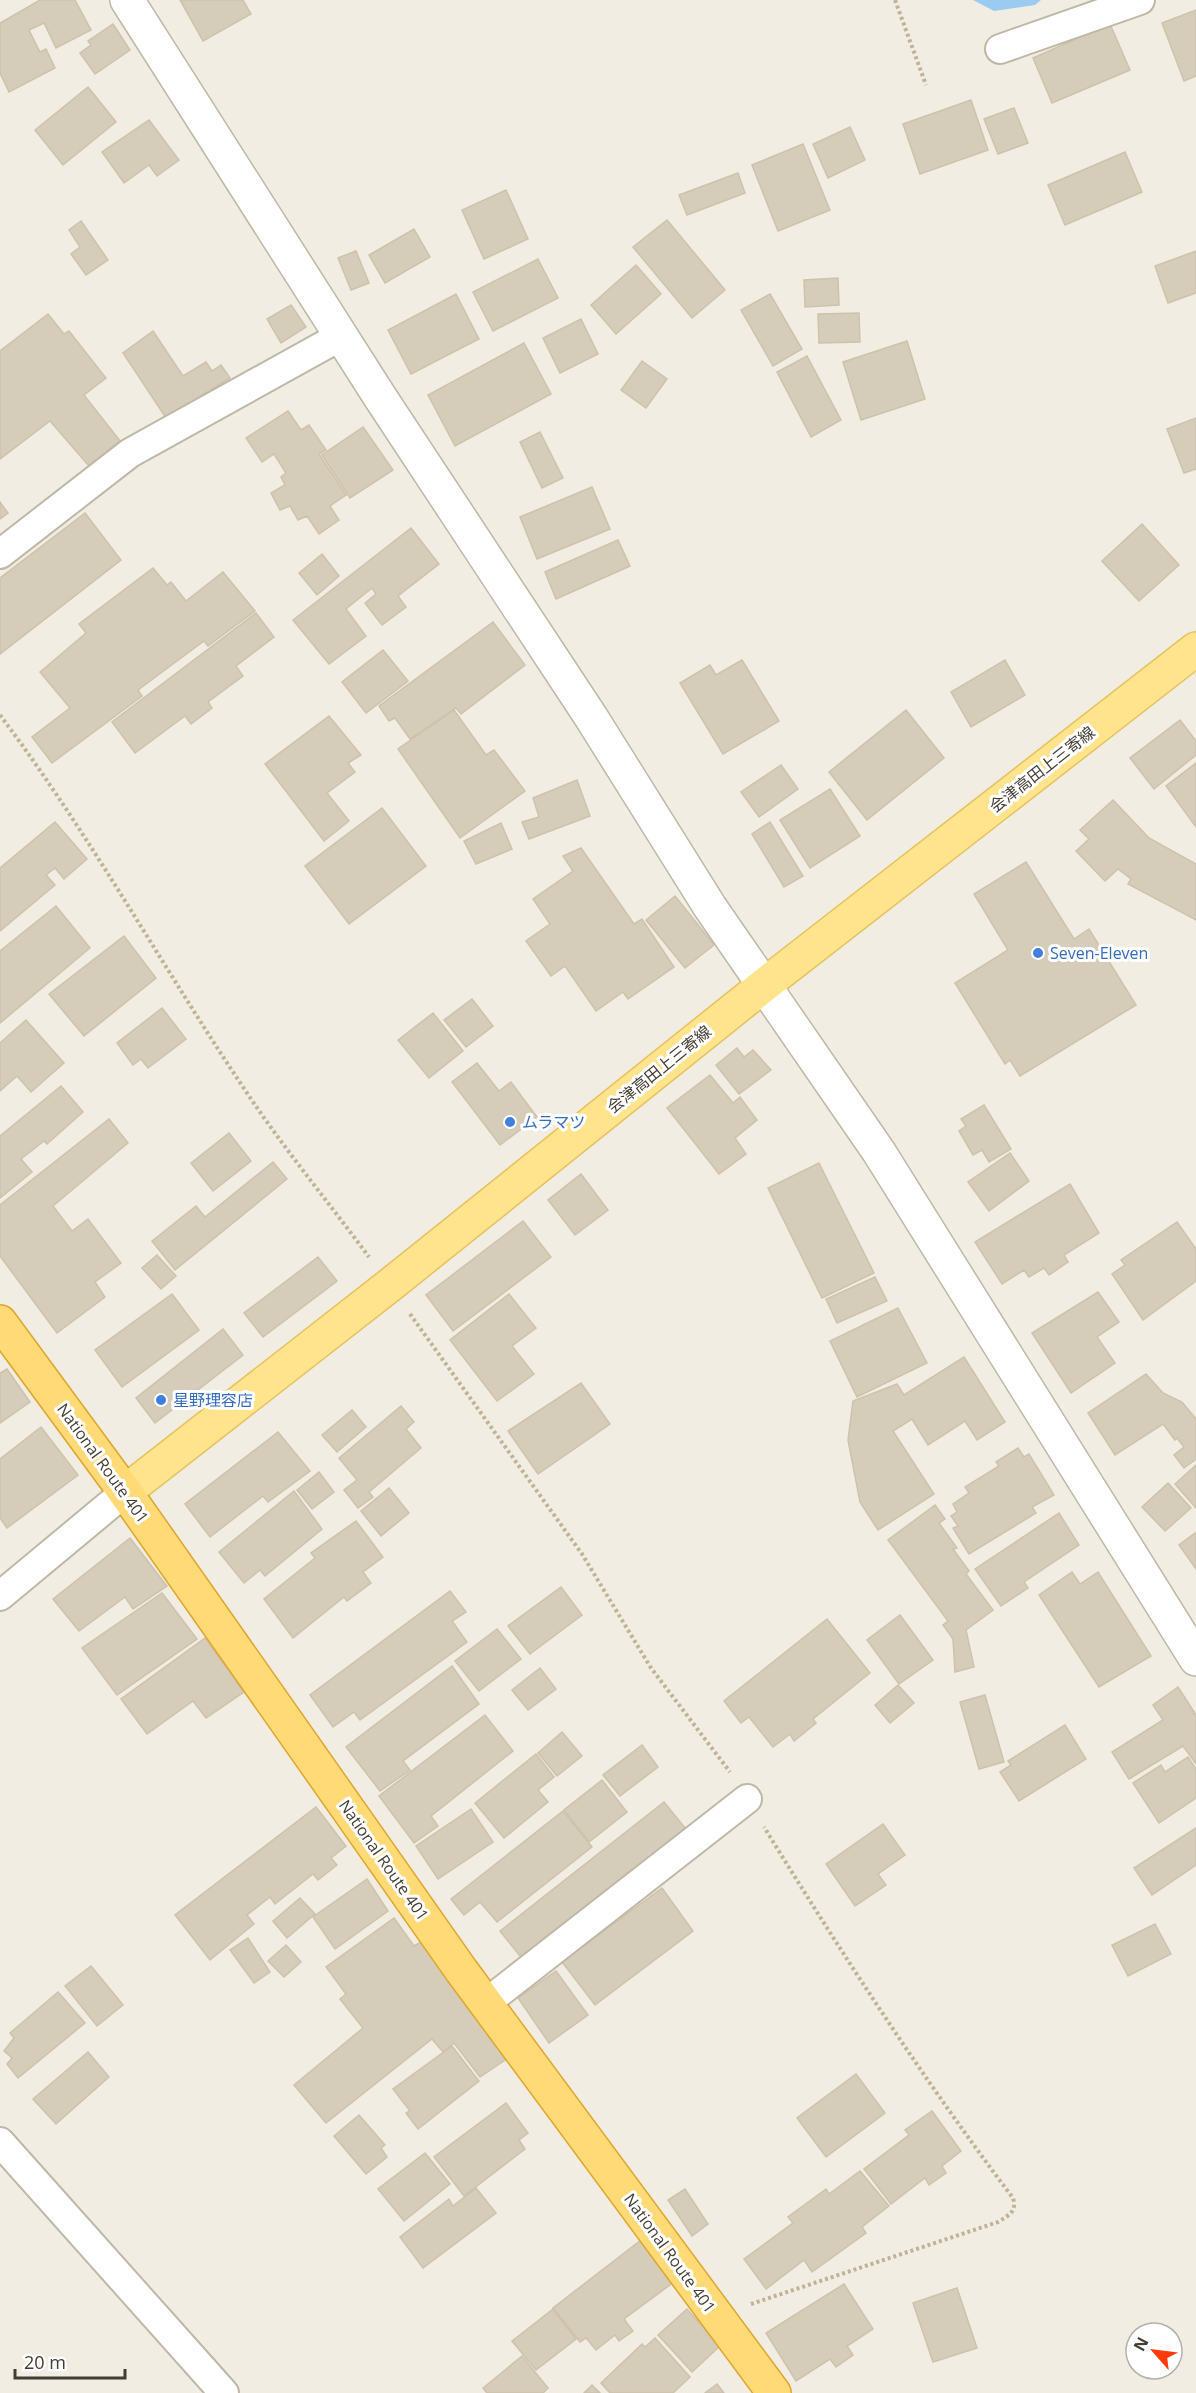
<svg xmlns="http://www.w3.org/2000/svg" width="1196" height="2393" font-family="'Open Sans','Noto Sans JP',sans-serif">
	<rect width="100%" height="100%" fill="#f1ede2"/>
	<!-- water -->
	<path fill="#9bcbf1" d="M973,0h68l-6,5 -41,6z"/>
	<!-- building -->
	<g fill="#d6ccba" stroke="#cec2aa" stroke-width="1.5">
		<path d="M40,0h35l16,30 -35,18 -12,-25 -15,7 11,22 6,-3 9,19 -46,24 -9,-19v-50z"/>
		<path d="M180,0h63l8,14 -48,27z"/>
		<path d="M1196,10v66l-12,5 -22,-58z"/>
		<path d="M113,24l17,26 -35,24 -15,-21 11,-8 -3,-4z"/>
		<path d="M1110,24l20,46 -78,33 -19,-45z"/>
		<path d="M88,87l28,35 -53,43 -28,-35z"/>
		<path d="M971,100l17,50 -68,24 -17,-50z"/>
		<path d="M1014,108l14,35 -30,11 -14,-35z"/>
		<path d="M149,120l30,40 -22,16 -8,-11 -25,18 -22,-31z"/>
		<path d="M850,127l15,33 -37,18 -15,-34z"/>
		<path d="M803,144l27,66 -52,21 -26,-66z"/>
		<path d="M1125,152l17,40 -77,33 -17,-40z"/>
		<path d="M738,173l7,20 -58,22 -8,-20z"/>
		<path d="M506,190l22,49 -44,20 -22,-49z"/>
		<path d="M667,220l58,70 -33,28 -59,-71z"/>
		<path d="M81,221l27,39 -22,15 -15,-21 9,-7 -11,-17z"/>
		<path d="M414,229l16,28 -45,26 -16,-28z"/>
		<path d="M356,251l13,32 -18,7 -13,-32z"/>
		<path d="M1196,251v42l-28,10 -13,-37z"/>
		<path d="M538,259l20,39 -65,33 -20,-39z"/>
		<path d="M636,265l25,29 -45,40 -25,-29z"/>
		<path d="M838,278l1,27 -34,2 -1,-27z"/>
		<path d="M456,294l23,45 -68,35 -23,-44z"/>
		<path d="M770,294l32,55 -29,17 -32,-56z"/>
		<path d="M291,305l15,22 -25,16 -14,-24z"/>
		<path d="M859,313l1,29 -41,1 -1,-29z"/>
		<path d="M48,314l16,20 5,-3 37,47 -22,17 36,46 -31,25 -39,-45 -50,38v-108z"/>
		<path d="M581,319l17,35 -38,19 -17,-35z"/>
		<path d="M153,331l30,45 23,-14 6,9 9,-6 9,13 -64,40 -43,-65z"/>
		<path d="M907,341l18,58 -64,21 -18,-58z"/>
		<path d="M524,343l27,51 -96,52 -27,-51z"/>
		<path d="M807,356l34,64 -30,17 -34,-65z"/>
		<path d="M642,361l25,18 -21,29 -25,-18z"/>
		<path d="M288,411l13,19 8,-5 17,25 -7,4 27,41 -16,11 9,14 -20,14 -12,-18 -9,4 -8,-14 -10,4 -9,-17 14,-8 -4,-8 5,-4 -12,-19 -12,8 -16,-24z"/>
		<path d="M1196,418v51l-12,4 -17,-44z"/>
		<path d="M363,427l30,43 -43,28 -28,-43z"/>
		<path d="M540,432l23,46 -21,10 -22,-46z"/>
		<path d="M592,487l18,42 -73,30 -17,-42z"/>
		<path d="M0,502l8,11 -8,6z"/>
		<path d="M85,513l36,47 -121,94v-76z"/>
		<path d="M1142,524l37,41 -40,36 -37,-40z"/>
		<path d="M411,528l28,36 -41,32 8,11 -24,18 -17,-22 11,-9 -4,-6 -26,21 20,27 -37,28 -36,-44z"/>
		<path d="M618,540l12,26 -74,33 -11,-27z"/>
		<path d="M322,554l17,22 -22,19 -18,-22z"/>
		<path d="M153,568l14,17 4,-3 15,19 37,-29 32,39 -47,35 -4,-5 -66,49 4,6 -90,67 -20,-26 38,-29 -30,-36 46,-39 -7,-9z"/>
		<path d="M256,613l18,24 -38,29 7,10 -35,26 4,6 -21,16 -6,-8 -50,37 -23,-31z"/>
		<path d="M493,622l32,43 -64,49 -5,-6 -46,31 -15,-21 -6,3 -10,-15z"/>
		<path d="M383,650l25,31 -42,32 -24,-31z"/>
		<path d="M742,660l37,61 -56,33 -43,-71 30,-18 6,10z"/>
		<path d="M1005,660l20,35 -54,32 -20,-35z"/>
		<path d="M454,710l32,45 8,-5 31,41 -65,47 -62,-89z"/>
		<path d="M906,710l38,48 -77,62 -38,-48z"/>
		<path d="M329,716l32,39 -13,8 7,9 -28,21 22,28 -25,20 -59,-77z"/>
		<path d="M1180,720l16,21v14l-42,34 -24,-31z"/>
		<path d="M1196,763v64l-30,-41z"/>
		<path d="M781,765l17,24 -39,28 -18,-25z"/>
		<path d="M577,780l13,36 -61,23 -7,-17 17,-5 -6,-19z"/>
		<path d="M830,789l30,47 -50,32 -30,-48z"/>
		<path d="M1113,800l36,38 47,26v56l-68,-36 3,-5 -13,-10 -13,12 -29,-30 13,-12 -9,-9z"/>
		<path d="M382,808l44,58 -77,58 -44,-58z"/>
		<path d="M55,822l32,37 -23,20 -9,-11 -9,7 9,10 -55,46v-63z"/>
		<path d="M770,822l33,54 -19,11 -32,-53z"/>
		<path d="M501,823l11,26 -36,15 -12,-23z"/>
		<path d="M581,848l53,76 8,-5 32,48 -46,32 -5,-7 -27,19 -31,-45 -14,10 -25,-35 24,-17 -17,-25 40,-28 -10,-15z"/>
		<path d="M1026,862l48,77 15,-10 47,76 -116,71 -10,-16 -5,4 -50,-81 53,-33 -34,-56z"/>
		<path d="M675,896l39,49 -29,23 -39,-48z"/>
		<path d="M56,906l34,42 -90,75v-72z"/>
		<path d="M124,936l32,42 -72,58 -35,-42z"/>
		<path d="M472,999l21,27 -27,21 -22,-27z"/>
		<path d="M162,1008l24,31 -38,29 -7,-9 -8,6 -16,-22z"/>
		<path d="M433,1013l30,38 -34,27 -31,-38z"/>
		<path d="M26,1020l38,43 -33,29 -14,-16 -17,15v-48z"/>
		<path d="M737,1048l7,9 9,-7 18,20 -32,24 -23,-29z"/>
		<path d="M477,1063l22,28 12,-9 26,35 -37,28 -48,-63z"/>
		<path d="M710,1075l23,28 7,-6 17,23 -22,18 11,16 -27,20 -52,-66z"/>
		<path d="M61,1086l22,26 -36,32 -3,-3 -23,18 11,13 -32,26v-62z"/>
		<path d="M984,1105l27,44 -22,13 -7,-12 -9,5 -14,-24 7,-5 -5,-7z"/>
		<path d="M109,1119l19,24 -75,63 19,25 16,-12 33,44 -26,19 10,15 -48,36 -57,-77v-51z"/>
		<path d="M229,1133l22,28 -38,30 -22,-28z"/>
		<path d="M1010,1153l19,28 -40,30 -21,-29z"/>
		<path d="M273,1162l14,17 -112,91 -23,-29 44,-35 9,11z"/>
		<path d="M819,1163l55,110 -52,25 -54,-110z"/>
		<path d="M581,1174l27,36 -33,25 -27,-35z"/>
		<path d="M1070,1184l29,49 -35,22 4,7 -19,13 -5,-7 -15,9 -5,-7 -22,14 -27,-42z"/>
		<path d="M523,1221l28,36 -98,74 -27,-36z"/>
		<path d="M1177,1222l19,27v32l-53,39 -31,-46 13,-9 -4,-5z"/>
		<path d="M157,1255l19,21 -15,13 -19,-21z"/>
		<path d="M318,1257l19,24 -74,56 -19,-24z"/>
		<path d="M875,1277l12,24 -50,22 -11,-24z"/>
		<path d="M1098,1292l21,30 -22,15 18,26 -44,30 -39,-60z"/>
		<path d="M172,1294l27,36 -77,57 -27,-37z"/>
		<path d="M509,1294l27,34 -24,18 22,28 -37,27 -47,-61z"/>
		<path d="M898,1308l29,55 -70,34 -27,-56z"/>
		<path d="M223,1329l20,26 -88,68 -19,-25z"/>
		<path d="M964,1357l41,65 -28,18 -12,-19 -37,24 -16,-26 -19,12 41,63 -56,36 -18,-28 -12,-62 5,-39 44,-17 7,11z"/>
		<path d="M7,1369l23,33 -30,21v-50z"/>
		<path d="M1146,1374l17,19 19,9 14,17v40l-12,9 -10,-13 10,-8 -7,-9 -2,2 -12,-16 -48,31 -27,-42z"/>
		<path d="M581,1383l29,41 -72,50 -30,-43z"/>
		<path d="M401,1406l13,16 -8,7 15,19 -52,44 4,5 -15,11 -14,-18 13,-10 -18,-22z"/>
		<path d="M352,1410l14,17 -29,25 -15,-17z"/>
		<path d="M41,1427l37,48 -71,53 -7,-10v-59z"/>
		<path d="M278,1432l32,39 -42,31 -5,-6 -53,41 -25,-33z"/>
		<path d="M1018,1448l6,9 5,-3 25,41 -22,12 4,6 -67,41 -16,-26 5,-2 -7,-10 6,-4 -4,-8 16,-11 -4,-6 34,-21 -3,-4z"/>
		<path d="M1196,1465v43l-21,-24z"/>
		<path d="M319,1472l15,20 -22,17 -15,-19z"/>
		<path d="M1168,1483l23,25 -26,23 -23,-24z"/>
		<path d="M389,1488l20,25 -28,23 -20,-25z"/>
		<path d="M294,1491l28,38 -57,47 -5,-6 -16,13 -25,-31z"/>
		<path d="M935,1505l10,14 -6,4 18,25 -4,1 16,22 -3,3 27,36 -27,20 8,37 -19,5 -2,-33 -10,-14 5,-4 -60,-81z"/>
		<path d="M1059,1513l20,32 -55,37 4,6 -27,18 -26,-37z"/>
		<path d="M356,1521l27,36 -20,15 8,11 -24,18 -3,-4 -51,41 -29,-39 51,-41 -4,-5z"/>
		<path d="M1195,1533l1,1v35l-17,-24z"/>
		<path d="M130,1538l37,48 -34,23 -8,-12 -46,34 -26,-32z"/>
		<path d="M1072,1572l8,12 18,-12 53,84 -52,31 -60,-92z"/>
		<path d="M561,1587l21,28 -52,39 -22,-28z"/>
		<path d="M450,1591l16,21 -14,9 15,21 -107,78 -6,-8 -21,15 -23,-32z"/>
		<path d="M162,1593l35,46 -80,56 -35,-47z"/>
		<path d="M900,1615l33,45 -34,24 -32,-44z"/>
		<path d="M827,1619l43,54 -57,46 3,4 -22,18 -4,-7 -17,13 -24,-30 -8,6 -17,-22z"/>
		<path d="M497,1629l24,30 -42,32 -24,-30z"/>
		<path d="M205,1638l39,54 -38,26 -13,-17 -46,33 -26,-35z"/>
		<path d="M452,1666l27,38 -76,57 7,9 -30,21 -34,-44z"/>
		<path d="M540,1668l16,21 -28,21 -16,-20z"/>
		<path d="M898,1685l16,18 -24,20 -15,-18z"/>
		<path d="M1178,1687l18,28v49l-13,-18 -54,33 -17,-27 51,-32 -10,-15z"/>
		<path d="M985,1695l19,67 -25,7 -19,-67z"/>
		<path d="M485,1715l28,36 -82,65 7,10 -24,17 -35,-47z"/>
		<path d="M1065,1725l21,34 -67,42 -19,-29 11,-7 -3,-4z"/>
		<path d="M562,1732l20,24 -25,20 -19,-23z"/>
		<path d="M642,1745l16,22 -38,29 -17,-21z"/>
		<path d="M536,1754l18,23 -16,13 10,12 -44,36 -29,-35z"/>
		<path d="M1188,1757l8,12v29l-37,25 -26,-40 28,-18 4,7z"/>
		<path d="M602,1780l25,32 -38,30 -25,-32z"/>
		<path d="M664,1802l22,27 -47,36 3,3 -118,93 -24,-30z"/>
		<path d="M316,1807l30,39 -15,12 6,7 -19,15 -5,-6 -38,30 -5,-7 -23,18 7,9 -44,36 -35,-45z"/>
		<path d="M471,1809l22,33 -55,37 -22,-33z"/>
		<path d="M563,1811l29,36 -95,75 -17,-20 -16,13 -13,-16z"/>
		<path d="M883,1824l22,31 -27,19 8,11 -31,21 -29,-42z"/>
		<path d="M1196,1828v37l-44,30 -18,-27z"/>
		<path d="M367,1879l21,32 -53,38 -22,-32z"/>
		<path d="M662,1888l31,43 -98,74 -33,-43z"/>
		<path d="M300,1898l15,16 -28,24 -14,-17z"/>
		<path d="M394,1918l20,28 7,-4 87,116 -28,19 -26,-34 -11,9 -11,-13 -106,84 -32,-38 69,-57 -23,-29 6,-5 -20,-27z"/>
		<path d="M1155,1924l16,30 -43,22 -16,-31z"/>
		<path d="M248,1938l22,34 -16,11 -24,-33z"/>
		<path d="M286,1945l15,17 -17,15 -16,-16z"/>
		<path d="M91,1966l32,39 -26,21 -32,-40z"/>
		<path d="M556,1971l32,44 -39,28 -31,-45z"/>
		<path d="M58,1992l27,31 -67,55 -11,-14 5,-6 -8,-7 10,-13 -4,-5z"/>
		<path d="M452,2046l27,35 -61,48 -12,-16 4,-2 -17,-22z"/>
		<path d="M88,2052l21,25 -53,47 -23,-25z"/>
		<path d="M856,2074l29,39 -59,44 -29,-39z"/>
		<path d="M506,2103l22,30 -9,7 6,9 -61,47 -30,-39z"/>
		<path d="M932,2111l29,40 -19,15 4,7 -17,12 -4,-7 -34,26 -27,-35 45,-34 -4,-5z"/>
		<path d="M359,2115l26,30 -4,3 6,9 -21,17 -32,-38z"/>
		<path d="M425,2153l25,31 -46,37 -26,-32z"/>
		<path d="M860,2171l29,35 -27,21 4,6 -54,39 -8,-12 -38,29 -22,-30 49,-36 -5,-6 38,-28 3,5z"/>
		<path d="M476,2188l20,25 -73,55 -23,-31 49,-38 4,7z"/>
		<path d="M685,2189l23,35 -16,12 -24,-36z"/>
		<path d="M641,2240l33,42 -50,37 9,12 -14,10 -4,-6 -19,15 -10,-12 -6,4 -27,-34z"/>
		<path d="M844,2284l29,45 -26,17 6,9 -17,12 -6,-8 -34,22 -30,-48z"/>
		<path d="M957,2288l20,60 -44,14 -20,-59z"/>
		<path d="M553,2309l23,30 -40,31 -24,-29z"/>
		<path d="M687,2309l33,37 -28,26 -34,-37z"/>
		<path d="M655,2338l35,39 -17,16h-63l-9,-10 41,-39 3,3z"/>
		<path d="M522,2356l26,32 -5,5h-56l-4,-5z"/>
		<path d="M717,2384l7,9h-19z"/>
		<path d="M592,2385l8,8h-16z"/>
	</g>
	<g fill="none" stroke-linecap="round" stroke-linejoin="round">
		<defs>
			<g id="minor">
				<path d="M1000,49l140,-49"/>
				<path d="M0,554l130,-101 211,-117"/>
				<path d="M0,1596l125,-104"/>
				<path d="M486,2003l261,-204"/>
				<path d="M0,2142l224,251"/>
			</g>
			<path id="tertiary" d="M127,0l253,397 211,320 119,190 169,245 317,507"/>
			<path id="primary" d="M125,1492l265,-207 373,-299 433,-337"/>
			<path id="trunk" d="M0,1322l125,170 336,478 313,423"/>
		</defs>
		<!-- minor casing -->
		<use href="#minor" stroke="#c0b8a7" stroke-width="32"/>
		<!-- tertiary casing -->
		<use href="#tertiary" stroke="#c0b8a7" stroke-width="36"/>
		<!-- primary casing -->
		<use href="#primary" stroke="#e6c25c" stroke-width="36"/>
		<!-- trunk casing -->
		<use href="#trunk" stroke="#e0a52d" stroke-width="36"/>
		<!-- path -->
		<g stroke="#bfb295" stroke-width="4" stroke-dasharray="3 3" stroke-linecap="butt">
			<path d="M895,0l31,85"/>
			<path d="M0,715c91,121 164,255 249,381 37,55 80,107 120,161"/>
			<path d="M410,1314l172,240 69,114 79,104"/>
			<path d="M751,2304l247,-82c11,-7 19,-10 15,-24 -90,-119 -171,-244 -249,-371"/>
		</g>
		<!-- minor -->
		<use href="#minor" stroke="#fff" stroke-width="28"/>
		<!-- tertiary -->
		<use href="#tertiary" stroke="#fff" stroke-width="33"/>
		<!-- primary -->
		<use href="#primary" stroke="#ffe38d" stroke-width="33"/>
		<!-- trunk -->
		<use href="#trunk" stroke="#ffda76" stroke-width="33"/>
	</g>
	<!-- markers -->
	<g fill="#3f7fe0" stroke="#fff" stroke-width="2">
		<circle cx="1038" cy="953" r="6"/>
		<circle cx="510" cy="1122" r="6"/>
		<circle cx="161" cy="1400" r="6"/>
	</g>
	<g text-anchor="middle" stroke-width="6" stroke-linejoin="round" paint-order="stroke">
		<!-- street labels -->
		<g font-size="16" fill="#433d32" stroke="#fff">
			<text transform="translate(1042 769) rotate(-38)" y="6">会津高田上三寄線</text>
			<text transform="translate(659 1069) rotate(-39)" y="6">会津高田上三寄線</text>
			<text transform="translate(103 1463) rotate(54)" y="6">National Route 401</text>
			<text transform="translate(384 1860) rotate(55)" y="6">National Route 401</text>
			<text transform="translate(670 2253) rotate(54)" y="6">National Route 401</text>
		</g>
		<!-- shop labels -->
		<g font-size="16" fill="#366cbe" stroke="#fff" text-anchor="start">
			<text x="1050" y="959">Seven-Eleven</text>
			<text x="522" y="1128">ムラマツ</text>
			<text x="173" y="1406">星野理容店</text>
		</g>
	</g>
	<!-- north arrow -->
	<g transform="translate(1154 2351) rotate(298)"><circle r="28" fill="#ffffff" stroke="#b4b1ad" stroke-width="1.5"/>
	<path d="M0-4.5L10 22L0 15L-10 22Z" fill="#ff3a0b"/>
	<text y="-9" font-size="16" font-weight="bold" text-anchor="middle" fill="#433d32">N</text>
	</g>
	<!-- scale -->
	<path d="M15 2369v9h110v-9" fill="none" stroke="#433d32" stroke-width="3"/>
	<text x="24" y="2369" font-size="18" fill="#433d32" stroke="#ffffff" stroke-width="4.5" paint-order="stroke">20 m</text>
</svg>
